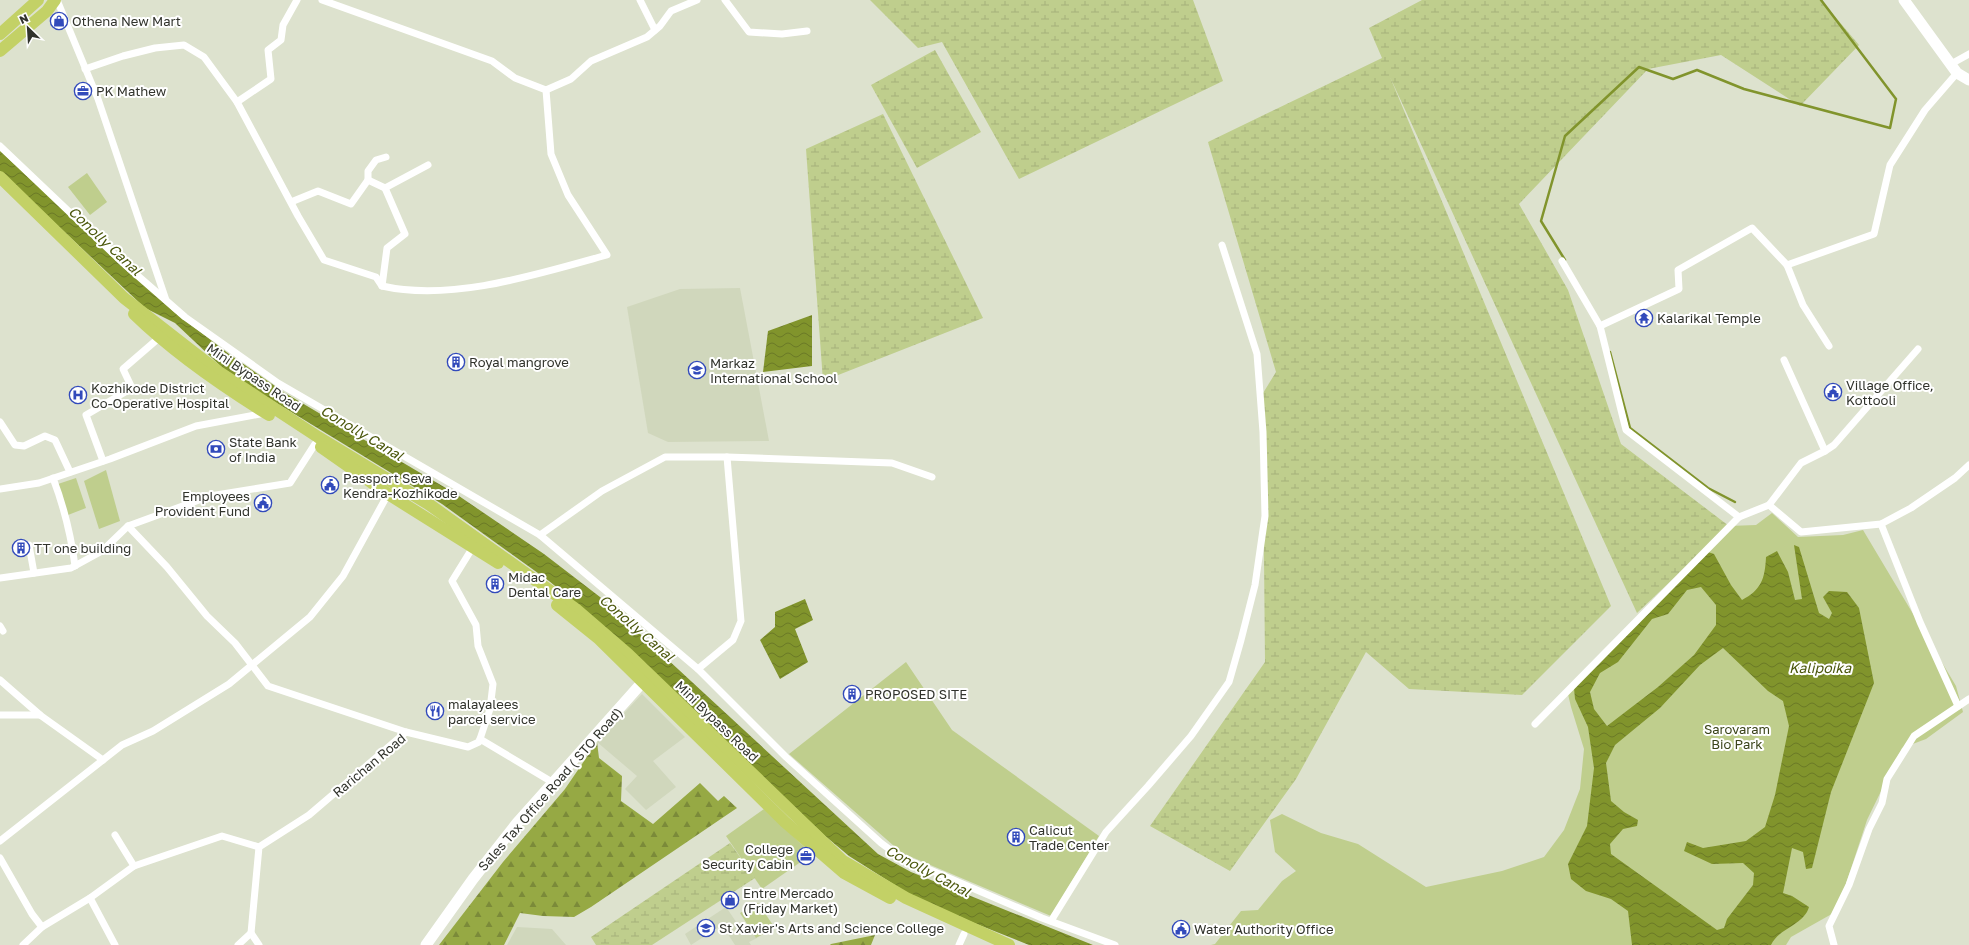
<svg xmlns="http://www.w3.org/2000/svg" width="1969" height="945" font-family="'Golos Text',sans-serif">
	<defs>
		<pattern id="forest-firs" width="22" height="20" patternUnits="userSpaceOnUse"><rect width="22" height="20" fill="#96a944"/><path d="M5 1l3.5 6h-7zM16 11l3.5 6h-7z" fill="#7b8a39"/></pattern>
		<pattern id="wetland-marsh" width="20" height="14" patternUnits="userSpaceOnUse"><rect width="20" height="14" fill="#bfce8d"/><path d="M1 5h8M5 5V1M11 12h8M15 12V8" fill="none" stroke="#a5b17a"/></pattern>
		<pattern id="water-waves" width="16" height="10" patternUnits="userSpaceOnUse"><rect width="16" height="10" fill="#81942c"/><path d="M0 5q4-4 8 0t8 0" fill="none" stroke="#6a7926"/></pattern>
	</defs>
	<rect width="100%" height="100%" fill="#dde2ce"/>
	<!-- built -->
	<g fill="#d0d7bc">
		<path d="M740,288l29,153 -101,1 -20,-9 -21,-126 53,-18z"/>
		<path d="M642,694l43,43 -32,24 23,26 -30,23 -21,-21 12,-13 -40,-34z"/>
		<path d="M726,907l19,28 7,-4 5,7 -8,4 2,3h-16l-13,-20 -31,20 -6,-11z"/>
		<path d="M517,927l35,2 14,16h-59z"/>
	</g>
	<!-- green -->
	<g fill="#bfce8d">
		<path d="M87,173l20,29 -17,13 -22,-28z"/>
		<path d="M106,470l14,51 -21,8 -15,-48z"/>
		<path d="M76,478l10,30 -18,7 -10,-31z"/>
		<path d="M1772,513l26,24 45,-2 20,-5 93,156 7,26 -37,27 -24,9 -35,72 -30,91 -46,26 -5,8h-575l4,-1 26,-33 17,-1 24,-29 14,-10 -21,-19 -5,-32 12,-6 39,19 37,11 68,43 76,-16 42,-14 20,-27 16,-41 4,-40 -13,-42 -4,-17 162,-164 27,-1z"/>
		<path d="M906,662l46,68 147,106 -48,80 -149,-63 -113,-99z"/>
		<path d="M764,809l48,45 -50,35 -36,-53z"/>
		<path d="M758,903l17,25 -19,10 -16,-25z"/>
	</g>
	<!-- forest -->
	<g fill="url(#forest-firs)">
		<path d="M597,742l2,16 23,18 -1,25 32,23 47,-41 18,18 6,-5 13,12 -146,99 -17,10 -31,-1 -23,-3 -16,32h-65l64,-83 62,-73z"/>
		<path d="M875,935l-4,10h-41l1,-1z"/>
	</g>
	<!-- wetland -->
	<g fill="url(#wetland-marsh)">
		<path d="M870,0h323l30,81 -204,98 -77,-137 -24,6z"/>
		<path d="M1422,0h399l38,45 -59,61 -79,-51 -73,14 -129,135 49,86 53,154 108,82 -92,87 -247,-536 221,529 -89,89 -113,-6 -43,-37 -70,127 -66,92 -80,-45 115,-164 -2,-211 -3,-53 16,-26 -68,-230 174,-84 -13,-30z"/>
		<path d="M935,50l46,82 -64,36 -46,-83z"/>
		<path d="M883,114l100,204 -160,63 -17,-232z"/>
		<path d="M730,843l25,35 -103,67h-56l-5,-8z"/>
	</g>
	<!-- water -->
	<g fill="url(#water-waves)" fill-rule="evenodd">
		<path d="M0,151l173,160 56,43 56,39 171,101 88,60 56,43 278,257 33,18 182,73h-64l-55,-22 -65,-29 -60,-38 -25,-21 -230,-217 -45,-37 -107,-77 -213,-130 -54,-51 -30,-15 -145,-137z"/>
		<path d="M812,315v51l-49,6 5,-41z"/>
		<path d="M1794,545l5,2 20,66 10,6 3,-6 -9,-16 6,-6 18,1 12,16 15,75 -43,109 -19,76 -6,1 -3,-17 -11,-4 -9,45 9,3 17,11c-5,18 -30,21 -38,38h-139l-4,-34 -17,-12 -25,-8 -15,-12 -3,-15 19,-38 7,-58 -6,-41 -13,-28 -1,-11 134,-136 6,2 17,31 11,15c19,-10 23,-21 24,-43l11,-6 11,21 7,28 7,-1zM1701,587l15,18v20l-22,30 -36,32 -51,39 -13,-17 -4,-17 10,-19 18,-11 34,-43 16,-5 19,-24zM1723,648l45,43 15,10 6,25 -14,69 -10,32 -19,14 -43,7 -16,-6 -3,9 28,13 31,-1 11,10 -1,12 -26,34 -3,9 -7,2 -106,-76 -1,-10 13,-15 14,-3 1,-6 -14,-8 -13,-11 -5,-38 9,-18 45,-37 40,-43z"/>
		<path d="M805,599l8,21 -18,9 13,33 -28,17 -20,-39 15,-13v-15z"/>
	</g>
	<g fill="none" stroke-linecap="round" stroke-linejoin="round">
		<!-- stream -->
		<g stroke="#81942c" stroke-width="2.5">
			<path d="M1565,260l-24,-39 24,-85 74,-69 34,12 24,-9 47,19 146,39 6,-29 -75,-99"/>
			<path d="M1610,352l20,76 78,60 27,14"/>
		</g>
		<!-- street -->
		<g stroke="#fff" stroke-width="7">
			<path d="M57,0l41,99 68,201"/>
			<path d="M640,0l15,30"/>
			<path d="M725,0l24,32 33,2 25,-3"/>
			<path d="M1951,64l18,-10"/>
			<path d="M85,69l38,-13 32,-8 29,-3 20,12 33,45 61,114 26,44 52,17 6,9c70,16 156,-12 225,-31l-39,-60 -17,-41 -5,-64 -31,-12 -23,-17 -170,-61"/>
			<path d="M546,90l25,-11 20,-18 56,-24 13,-11 11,-15 26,-11"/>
			<path d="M237,102l34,-23 -3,-29 13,-10 2,-15 14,-25"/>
			<path d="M0,146l122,116 63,55 93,66 262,152 158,134 88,88 95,86 19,14 142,61 73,27"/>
			<path d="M368,180v-9l8,-11 10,-3"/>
			<path d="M385,188l43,-23"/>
			<path d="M291,202l27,-11 33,13 17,-24 17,8 20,46 -18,14 -5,38"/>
			<path d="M1787,265l16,40 26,41"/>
			<path d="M1600,326l79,-37 -1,-19 74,-42 35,37 87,-31 16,-69 35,-55 32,-37"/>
			<path d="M0,422l15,23 9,1 21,-10 10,4 15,32"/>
			<path d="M1825,451l9,-6 84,-96"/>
			<path d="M727,457l165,6 40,14"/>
			<path d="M103,461l-17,-46 46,-27 -9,-19 37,-32"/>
			<path d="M53,478c11,29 18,57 22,88"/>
			<path d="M0,489l39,-6 71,-24 86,-33 69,-13"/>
			<path d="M1769,505l32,27 80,-8 30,-16 44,-30 14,-13"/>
			<path d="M1739,517l30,-12 32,-42 24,-12 -41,-91"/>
			<path d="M1881,524l39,98 38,84"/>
			<path d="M128,526l39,41 40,49 28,27 33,43 138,46"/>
			<path d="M540,535l62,-44 63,-34h62l14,164 -8,19 -35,29"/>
			<path d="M29,545l5,28"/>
			<path d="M0,578l71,-10 31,-17 26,-25 82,-30 80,-13 25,-39"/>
			<path d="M0,626l3,5"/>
			<path d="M0,680l40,35 63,45"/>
			<path d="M0,715h40"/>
			<path d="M1535,724l204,-207 -113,-87 -26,-104 -38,-65"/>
			<path d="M480,739l72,43"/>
			<path d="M0,841l122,-96 31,-14 76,-47 81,-67 33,-41 45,-82"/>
			<path d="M0,858l32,56 10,13 48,-29 44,-32 -19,-31"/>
			<path d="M134,866l88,-30 37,11"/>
			<path d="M90,898l25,47"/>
			<path d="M1051,921l55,-89 42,-46 43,-50 38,-54 12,-42 14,-55 10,-69 -2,-84 -6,-78 -35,-109"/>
			<path d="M251,933l8,12"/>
			<path d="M23,945l19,-18"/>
			<path d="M238,945l13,-12 8,-86 50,-32 97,-83 62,15 11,-5 11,-33 3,-25 -15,-38 -2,-21 -24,-44 21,-34"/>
			<path d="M959,945l5,-11"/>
			<path d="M1834,945l-5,-19 20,-41 20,-56 13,-26 5,-24 27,-43 55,-37"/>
		</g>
		<!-- secondary -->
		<g stroke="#fff" stroke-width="11">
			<path d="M1904,0l53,73 12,7"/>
			<path d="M426,945l47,-66 44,-56 131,-147"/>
		</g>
		<!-- primary -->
		<g stroke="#c3d166" stroke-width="12">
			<path d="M0,34l38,-34"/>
			<path d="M0,51l47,-40 8,-11"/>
			<path d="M0,177l124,121 95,74 99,65 112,68 147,105 51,44 215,207 63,37 103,47"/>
			<path d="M134,314c40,39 88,72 135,101"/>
			<path d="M321,447l67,47 110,69"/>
			<path d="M557,605l41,33 187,184 59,51 46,25"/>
		</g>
	</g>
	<!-- icons -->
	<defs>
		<symbol id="shop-ring" viewBox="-11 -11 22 22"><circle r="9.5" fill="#fff" stroke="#324abb" stroke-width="1.5"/><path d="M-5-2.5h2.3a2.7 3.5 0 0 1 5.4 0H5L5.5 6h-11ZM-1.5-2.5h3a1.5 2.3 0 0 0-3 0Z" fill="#324abb"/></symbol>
		<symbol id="office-ring" viewBox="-11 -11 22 22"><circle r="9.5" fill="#fff" stroke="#324abb" stroke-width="1.5"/><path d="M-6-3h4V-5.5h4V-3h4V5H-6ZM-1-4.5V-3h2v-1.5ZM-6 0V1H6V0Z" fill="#324abb"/></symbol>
		<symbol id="temple-ring" viewBox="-11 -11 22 22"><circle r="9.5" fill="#fff" stroke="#324abb" stroke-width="1.5"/><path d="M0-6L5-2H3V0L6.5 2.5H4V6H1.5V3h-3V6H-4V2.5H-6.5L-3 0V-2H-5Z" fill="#324abb"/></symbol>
		<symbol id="building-ring" viewBox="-11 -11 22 22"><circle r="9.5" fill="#fff" stroke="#324abb" stroke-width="1.5"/><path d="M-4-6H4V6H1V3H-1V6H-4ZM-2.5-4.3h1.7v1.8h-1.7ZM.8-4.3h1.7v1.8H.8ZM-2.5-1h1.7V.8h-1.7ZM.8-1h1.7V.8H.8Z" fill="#324abb"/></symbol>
		<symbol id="school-ring" viewBox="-11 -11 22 22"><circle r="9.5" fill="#fff" stroke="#324abb" stroke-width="1.5"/><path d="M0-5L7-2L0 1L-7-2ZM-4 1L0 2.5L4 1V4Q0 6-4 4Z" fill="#324abb"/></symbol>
		<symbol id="civic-ring" viewBox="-11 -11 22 22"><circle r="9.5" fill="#fff" stroke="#324abb" stroke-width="1.5"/><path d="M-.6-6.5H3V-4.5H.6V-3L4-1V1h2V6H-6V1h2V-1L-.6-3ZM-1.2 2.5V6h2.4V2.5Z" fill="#324abb"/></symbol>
		<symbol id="hospital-ring" viewBox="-11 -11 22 22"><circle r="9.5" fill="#fff" stroke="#324abb" stroke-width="1.5"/><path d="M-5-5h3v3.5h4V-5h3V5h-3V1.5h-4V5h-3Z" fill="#324abb"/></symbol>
		<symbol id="bank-ring" viewBox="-11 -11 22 22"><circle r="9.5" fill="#fff" stroke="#324abb" stroke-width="1.5"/><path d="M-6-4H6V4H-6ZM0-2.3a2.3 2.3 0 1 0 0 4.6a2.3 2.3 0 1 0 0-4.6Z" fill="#324abb"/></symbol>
		<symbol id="restaurant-ring" viewBox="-11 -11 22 22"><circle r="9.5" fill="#fff" stroke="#324abb" stroke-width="1.5"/><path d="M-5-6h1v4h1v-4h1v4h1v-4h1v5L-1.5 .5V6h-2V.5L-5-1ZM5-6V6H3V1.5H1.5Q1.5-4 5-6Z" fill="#324abb"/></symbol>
		<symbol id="university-ring" viewBox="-11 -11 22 22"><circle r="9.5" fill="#fff" stroke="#324abb" stroke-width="1.5"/><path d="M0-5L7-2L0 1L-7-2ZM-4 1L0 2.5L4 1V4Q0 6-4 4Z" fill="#324abb"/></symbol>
	</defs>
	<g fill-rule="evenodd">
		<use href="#shop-ring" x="49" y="11" width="20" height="20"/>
		<use href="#office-ring" x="73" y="81" width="20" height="20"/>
		<use href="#temple-ring" x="1634" y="308" width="20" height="20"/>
		<use href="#building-ring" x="446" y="352" width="20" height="20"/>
		<use href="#school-ring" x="687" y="360" width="20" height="20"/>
		<use href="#civic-ring" x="1823" y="382" width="20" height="20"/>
		<use href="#hospital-ring" x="68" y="385" width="20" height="20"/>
		<use href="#bank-ring" x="206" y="439" width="20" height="20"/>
		<use href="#civic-ring" x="320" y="475" width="20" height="20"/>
		<use href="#civic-ring" x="253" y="493" width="20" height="20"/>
		<use href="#building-ring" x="11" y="538" width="20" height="20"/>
		<use href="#building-ring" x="485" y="574" width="20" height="20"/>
		<use href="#building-ring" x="842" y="684" width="20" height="20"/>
		<use href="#restaurant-ring" x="425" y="701" width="20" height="20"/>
		<use href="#building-ring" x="1006" y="827" width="20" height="20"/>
		<use href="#office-ring" x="796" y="846" width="20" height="20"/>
		<use href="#shop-ring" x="720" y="890" width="20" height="20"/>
		<use href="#university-ring" x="696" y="918" width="20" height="20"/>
		<use href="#civic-ring" x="1171" y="919" width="20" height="20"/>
	</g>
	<g text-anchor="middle" stroke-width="4" stroke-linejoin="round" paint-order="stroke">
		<!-- poi labels -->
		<g font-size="13" fill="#31332c" stroke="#fff" text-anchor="start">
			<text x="72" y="26">Othena New Mart</text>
			<text x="96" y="96">PK Mathew</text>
			<text x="1657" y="323">Kalarikal Temple</text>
			<text x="469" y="367">Royal mangrove</text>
			<text x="710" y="368">Markaz<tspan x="710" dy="15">International School</tspan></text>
			<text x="1846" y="390">Village Office,<tspan x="1846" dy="15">Kottooli</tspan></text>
			<text x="91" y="393">Kozhikode District<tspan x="91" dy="15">Co-Operative Hospital</tspan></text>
			<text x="229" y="447">State Bank<tspan x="229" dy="15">of India</tspan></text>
			<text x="343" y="483">Passport Seva<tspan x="343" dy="15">Kendra-Kozhikode</tspan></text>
			<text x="250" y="501" text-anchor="end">Employees<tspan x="250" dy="15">Provident Fund</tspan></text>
			<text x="34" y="553">TT one building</text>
			<text x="508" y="582">Midac<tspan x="508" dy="15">Dental Care</tspan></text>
			<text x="865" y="699">PROPOSED SITE</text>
			<text x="448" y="709">malayalees<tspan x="448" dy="15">parcel service</tspan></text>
			<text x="1029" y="835">Calicut<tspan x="1029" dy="15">Trade Center</tspan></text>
			<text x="793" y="854" text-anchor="end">College<tspan x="793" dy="15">Security Cabin</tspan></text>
			<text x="743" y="898">Entre Mercado<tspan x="743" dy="15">(Friday Market)</tspan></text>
			<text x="719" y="933">St Xavier's Arts and Science College</text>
			<text x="1194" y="934">Water Authority Office</text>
		</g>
		<!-- street labels -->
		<g font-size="13" fill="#31332c" stroke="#fff">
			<text transform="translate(254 377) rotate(34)" y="5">Mini Bypass Road</text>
			<text transform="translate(717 721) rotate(44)" y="5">Mini Bypass Road</text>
			<text transform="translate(369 765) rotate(-40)" y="5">Rarichan Road</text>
			<text transform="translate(550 789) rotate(-49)" y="5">Sales Tax Office Road ( STO Road)</text>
		</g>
		<!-- park labels -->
		<g font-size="13" fill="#3b441a" stroke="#fff">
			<text x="1737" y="734">Sarovaram<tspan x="1737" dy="15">Bio Park</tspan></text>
		</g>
		<!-- water labels -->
		<g font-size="14" font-style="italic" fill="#4b570c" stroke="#fff">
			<text transform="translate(105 241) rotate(43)" y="5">Conolly Canal</text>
			<text transform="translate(362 433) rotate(31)" y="5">Conolly Canal</text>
			<text transform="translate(637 628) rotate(41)" y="5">Conolly Canal</text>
			<text x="1820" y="673">Kalipoika</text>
			<text transform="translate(928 871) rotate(28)" y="5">Conolly Canal</text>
		</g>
	</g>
	<!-- north arrow -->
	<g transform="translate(28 28) rotate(335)" stroke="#ffffff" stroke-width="3" paint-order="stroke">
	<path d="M0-3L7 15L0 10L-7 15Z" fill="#31332c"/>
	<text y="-6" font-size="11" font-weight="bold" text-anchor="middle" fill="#31332c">N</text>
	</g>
</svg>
